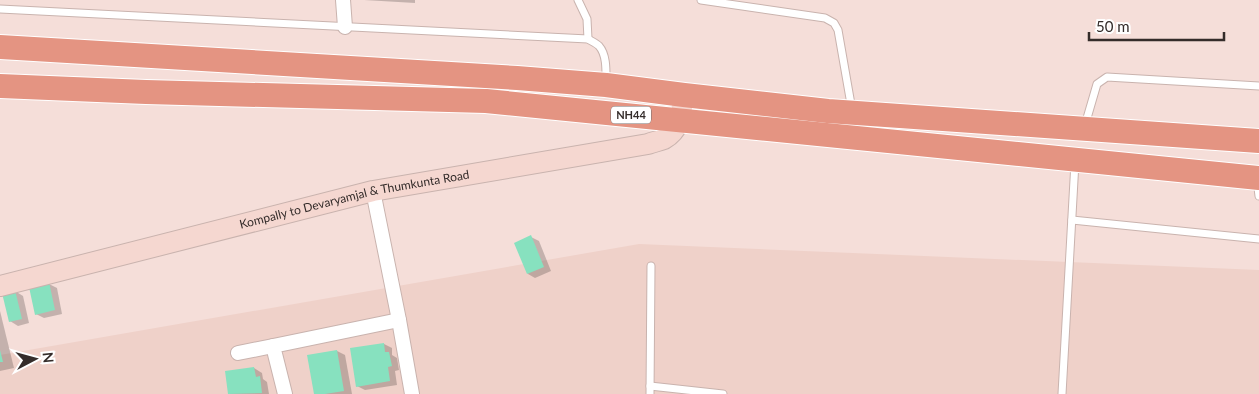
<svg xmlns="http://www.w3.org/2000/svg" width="1259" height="394" font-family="Lato,sans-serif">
	<rect width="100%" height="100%" fill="#f5ded9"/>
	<!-- built -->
	<path fill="#efd1c9" d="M639,244l620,26v124h-1259v-39z"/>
	<!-- shadow -->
	<g fill="#0003">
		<path d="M364,0h51v3z"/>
		<path d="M531,237l8,4 12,30 -16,7 -7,-4z"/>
		<path d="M49,284l8,4 5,26 -18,4 -8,-4z"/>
		<path d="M15,291l8,5 6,27 -11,3 -8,-5z"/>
		<path d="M0,311l14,57 -14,3z"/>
		<path d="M384,344l8,4v7l5,3 2,12 -4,1 2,14 -32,5 -8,-4z"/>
		<path d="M337,351l8,4 7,39h-37l-6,-38z"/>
		<path d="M254,368l8,5 1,6 4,3 2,12h-39l-3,-22z"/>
	</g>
	<!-- building -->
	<g fill="#87e1bf">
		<path d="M531,235l13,32 -17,7 -13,-31z"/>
		<path d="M49,282l6,28 -20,5 -6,-28z"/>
		<path d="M15,290l7,29 -13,3 -7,-29z"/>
		<path d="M384,343l1,9h4l3,14 -4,1 2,14 -34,6 -6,-39z"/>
		<path d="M0,350l3,12h-3z"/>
		<path d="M337,350l7,41 -19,3h-11l-7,-39z"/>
		<path d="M254,367l2,10 4,-1 2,17 -34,1 -3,-23z"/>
	</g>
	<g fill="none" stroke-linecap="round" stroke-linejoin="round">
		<defs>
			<g id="service">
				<path d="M578,0l9,19 1,20"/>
				<path d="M701,0l124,18 9,5 4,7 14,80"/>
				<path d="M0,9l588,30c3,2 8,4 11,7 8,9 7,25 7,37"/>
				<path d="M1085,125l12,-41 10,-7 152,9"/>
				<path d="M1257,180l2,16"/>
				<path d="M1072,220l187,19"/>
				<path d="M650,386l73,8"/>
				<path d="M650,394l1,-128"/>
				<path d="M1062,394l13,-232"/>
			</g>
			<g id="minor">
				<path d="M343,0l2,27"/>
				<path d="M373,191l26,129 13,74"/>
				<path d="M238,353l35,-7"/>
				<path d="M285,394l-12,-48 126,-26"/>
			</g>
			<g id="secondary">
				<path id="s1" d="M0,286l373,-95 275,-47c5,-2 11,-3 16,-5 17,-10 17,-26 20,-44"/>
			</g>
			<g id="trunk">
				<path d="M0,47l517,31 89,7 78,10 144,16 431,30"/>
				<path d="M0,86l146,6 340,9 773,77"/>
			</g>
		</defs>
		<!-- service casing -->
		<use href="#service" stroke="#c9b3ae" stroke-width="9"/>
		<!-- minor casing -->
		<use href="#minor" stroke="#c9b3ae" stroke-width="16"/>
		<!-- secondary casing -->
		<use href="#secondary" stroke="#c9b3ae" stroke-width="22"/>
		<!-- trunk casing -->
		<use href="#trunk" stroke="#fff" stroke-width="26"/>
		<!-- service -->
		<use href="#service" stroke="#fff" stroke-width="7"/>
		<!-- minor -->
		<use href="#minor" stroke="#fff" stroke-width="14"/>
		<!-- secondary -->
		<use href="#secondary" stroke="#f5d7d0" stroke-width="20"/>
		<!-- trunk -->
		<use href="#trunk" stroke="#e49482" stroke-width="24"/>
	</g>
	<g text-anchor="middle" stroke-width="4.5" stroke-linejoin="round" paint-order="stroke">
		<!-- shield labels -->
		<rect fill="#fff" stroke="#716b6a" stroke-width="1" x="611" y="106.5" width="40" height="17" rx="4"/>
		<g font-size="11" font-weight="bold" fill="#342c2a">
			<text x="631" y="119">NH44</text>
		</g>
		<!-- street labels -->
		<g font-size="12" fill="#342c2a" stroke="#fff">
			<text dy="4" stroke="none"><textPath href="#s1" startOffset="365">Kompally to Devaryamjal &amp; Thumkunta Road</textPath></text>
		</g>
	</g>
	<!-- north arrow -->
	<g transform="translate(35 359) rotate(84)" stroke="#ffffff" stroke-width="4" paint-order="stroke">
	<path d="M0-4L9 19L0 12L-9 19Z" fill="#342c2a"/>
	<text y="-8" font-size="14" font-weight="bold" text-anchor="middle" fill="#342c2a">N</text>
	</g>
	<!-- scale -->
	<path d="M1089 32v8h135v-8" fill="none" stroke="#342c2a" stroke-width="2.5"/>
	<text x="1096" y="32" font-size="15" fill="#342c2a" stroke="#ffffff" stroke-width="4" paint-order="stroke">50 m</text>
</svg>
